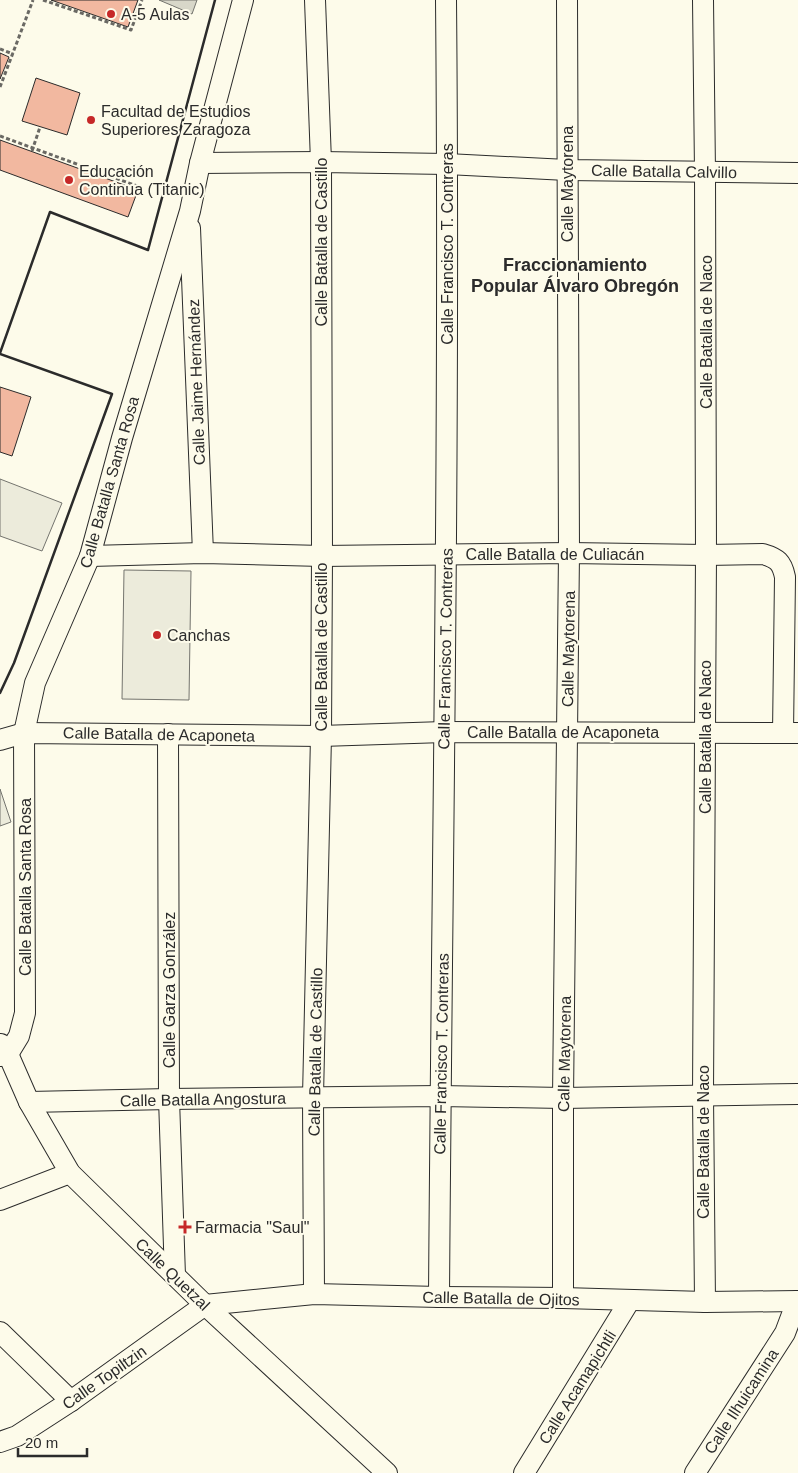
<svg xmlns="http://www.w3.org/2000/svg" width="798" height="1473" font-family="Helvetica,sans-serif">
	<rect width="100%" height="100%" fill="#fdfbea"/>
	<!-- green -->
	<g fill="#ecebdb" stroke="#74746e">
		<path d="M0,479l62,24 -20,48 -42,-15z"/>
		<path d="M124,570l67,1 -2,129 -67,-1z"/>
		<path d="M0,789l11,33 -11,4z"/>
	</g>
	<!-- water -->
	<path fill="#d8d7c9" stroke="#74746e" d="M159,0h38l-5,14z"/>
	<!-- building -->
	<g fill="#f2b8a0" stroke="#2b2b2b">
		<path d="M51,0h87l-10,27z"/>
		<path d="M0,53l9,4 -9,22z"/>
		<path d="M36,78l44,15 -13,42 -45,-14z"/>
		<path d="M0,140l138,50 -10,27 -128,-47z"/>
		<path d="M0,387l31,10 -19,59 -12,-4z"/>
	</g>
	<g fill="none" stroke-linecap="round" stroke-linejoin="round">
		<defs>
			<g id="street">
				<path d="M703,0l2,172 1,383 -3,540 2,207"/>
				<path d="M200,163l121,-1 126,2 120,6 231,3"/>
				<path d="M190,228l13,325"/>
				<path d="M90,556l113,-3 119,3 247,-3 137,2 57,-1c14,4 19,8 22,23l-2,156"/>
				<path d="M168,734l1,365 6,177"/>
				<path d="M0,740l24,-7 297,3 123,-4 354,1"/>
				<path d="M1,1044l7,10 21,48 41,71 135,132 182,168"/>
				<path d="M0,1056l8,-2 11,-18 6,-23 -1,-280 11,-50 55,-127 32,-118 68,-227 10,-48 43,-163"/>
				<path d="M29,1102l140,-3 271,-3 123,2 235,-4"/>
				<path d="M0,1200l70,-27"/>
				<path d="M314,1294l-1,-197 8,-361 1,-180 -1,-394 -6,-162"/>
				<path d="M439,1297c3,-432 11,-865 7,-1297"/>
				<path d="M563,1298v-200l6,-545 -2,-553"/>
				<path d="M0,1332l71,69"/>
				<path d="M0,1442l17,-6 54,-35 134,-96 109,-11 125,3 124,1 142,4 93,-1"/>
				<path d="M524,1473l106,-173"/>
				<path d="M695,1473l90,-140 12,-32"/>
			</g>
		</defs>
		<!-- street casing -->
		<use href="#street" stroke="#2b2b2b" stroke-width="22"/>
		<!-- path -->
		<g stroke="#6a6964" stroke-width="3" stroke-dasharray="4 2.5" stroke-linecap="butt">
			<path d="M43,0l88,30 11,-30"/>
			<path d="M0,49l13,5"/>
			<path d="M0,87l33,-87"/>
			<path d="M0,136l137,50"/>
			<path d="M32,151l8,-24"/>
		</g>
		<!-- street -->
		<use href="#street" stroke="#fdfbea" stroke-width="20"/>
		<!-- wall -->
		<g stroke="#2b2b2b" stroke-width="2.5">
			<path d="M0,353l50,-141 98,38 67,-250"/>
			<path d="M0,354l112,40 -98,269 -14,30"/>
		</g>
	</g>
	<!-- markers -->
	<g fill="#c62828" stroke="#fdfbea" stroke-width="2">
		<circle cx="111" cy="14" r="5"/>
		<circle cx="91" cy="120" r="5"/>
		<circle cx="69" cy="180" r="5"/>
		<circle cx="157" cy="635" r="5"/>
		<path d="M182.5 1219.5h5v5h5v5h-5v5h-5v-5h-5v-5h5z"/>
	</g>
	<g text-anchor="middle" stroke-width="4" stroke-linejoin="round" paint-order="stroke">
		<!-- poi labels -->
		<g font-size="16" fill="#2b2b2b" stroke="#fdfbea" text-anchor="start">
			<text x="121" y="20">A-5 Aulas</text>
			<text x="101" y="117">Facultad de Estudios<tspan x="101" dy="18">Superiores Zaragoza</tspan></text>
			<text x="79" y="177">Educación<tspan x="79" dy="18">Continua (Titanic)</tspan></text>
			<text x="167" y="641">Canchas</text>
			<text x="195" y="1233">Farmacia "Saul"</text>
		</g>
		<!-- street labels -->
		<g font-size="16" fill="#2b2b2b" stroke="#fdfbea">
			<text transform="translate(664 171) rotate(1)" y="6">Calle Batalla Calvillo</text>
			<text transform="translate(567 184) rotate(-90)" y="6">Calle Maytorena</text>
			<text transform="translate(321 242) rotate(-90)" y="6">Calle Batalla de Castillo</text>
			<text transform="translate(447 244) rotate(-90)" y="6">Calle Francisco T. Contreras</text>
			<text transform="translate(706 332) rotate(-90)" y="6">Calle Batalla de Naco</text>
			<text transform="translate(196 382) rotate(-92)" y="6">Calle Jaime Hernández</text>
			<text transform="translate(109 482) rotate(-74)" y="6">Calle Batalla Santa Rosa</text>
			<text x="555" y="560">Calle Batalla de Culiacán</text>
			<text transform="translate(321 647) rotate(-90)" y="6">Calle Batalla de Castillo</text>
			<text transform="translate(445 649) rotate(-89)" y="6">Calle Francisco T. Contreras</text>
			<text transform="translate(568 649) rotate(-89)" y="6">Calle Maytorena</text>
			<text x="563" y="738">Calle Batalla de Acaponeta</text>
			<text transform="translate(159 734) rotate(1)" y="6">Calle Batalla de Acaponeta</text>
			<text transform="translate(705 737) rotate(-90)" y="6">Calle Batalla de Naco</text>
			<text transform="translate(25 887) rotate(-90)" y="6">Calle Batalla Santa Rosa</text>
			<text transform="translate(169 990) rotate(-90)" y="6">Calle Garza González</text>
			<text transform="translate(315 1052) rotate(-89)" y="6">Calle Batalla de Castillo</text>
			<text transform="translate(441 1054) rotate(-89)" y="6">Calle Francisco T. Contreras</text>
			<text transform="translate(564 1054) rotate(-89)" y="6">Calle Maytorena</text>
			<text transform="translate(203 1099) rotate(-1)" y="6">Calle Batalla Angostura</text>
			<text transform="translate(703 1142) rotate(-90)" y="6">Calle Batalla de Naco</text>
			<text transform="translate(173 1274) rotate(44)" y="6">Calle Quetzal</text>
			<text transform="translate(501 1298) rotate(1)" y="6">Calle Batalla de Ojitos</text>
			<text transform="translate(104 1377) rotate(-35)" y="6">Calle Topiltzin</text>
			<text transform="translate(577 1387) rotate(-58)" y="6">Calle Acamapichtli</text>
			<text transform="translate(741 1401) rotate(-57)" y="6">Calle Ilhuicamina</text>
		</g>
		<!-- neighbourhood labels -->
		<g font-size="18" font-weight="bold" fill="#2b2b2b" stroke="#fdfbea">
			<text x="575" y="271">Fraccionamiento<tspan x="575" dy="21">Popular Álvaro Obregón</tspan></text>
		</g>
	</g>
	<!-- scale -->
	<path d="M18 1448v8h69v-8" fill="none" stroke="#2b2b2b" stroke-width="2.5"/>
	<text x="25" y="1448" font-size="15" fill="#2b2b2b" stroke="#fdfbea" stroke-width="4" paint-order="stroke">20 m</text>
</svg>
